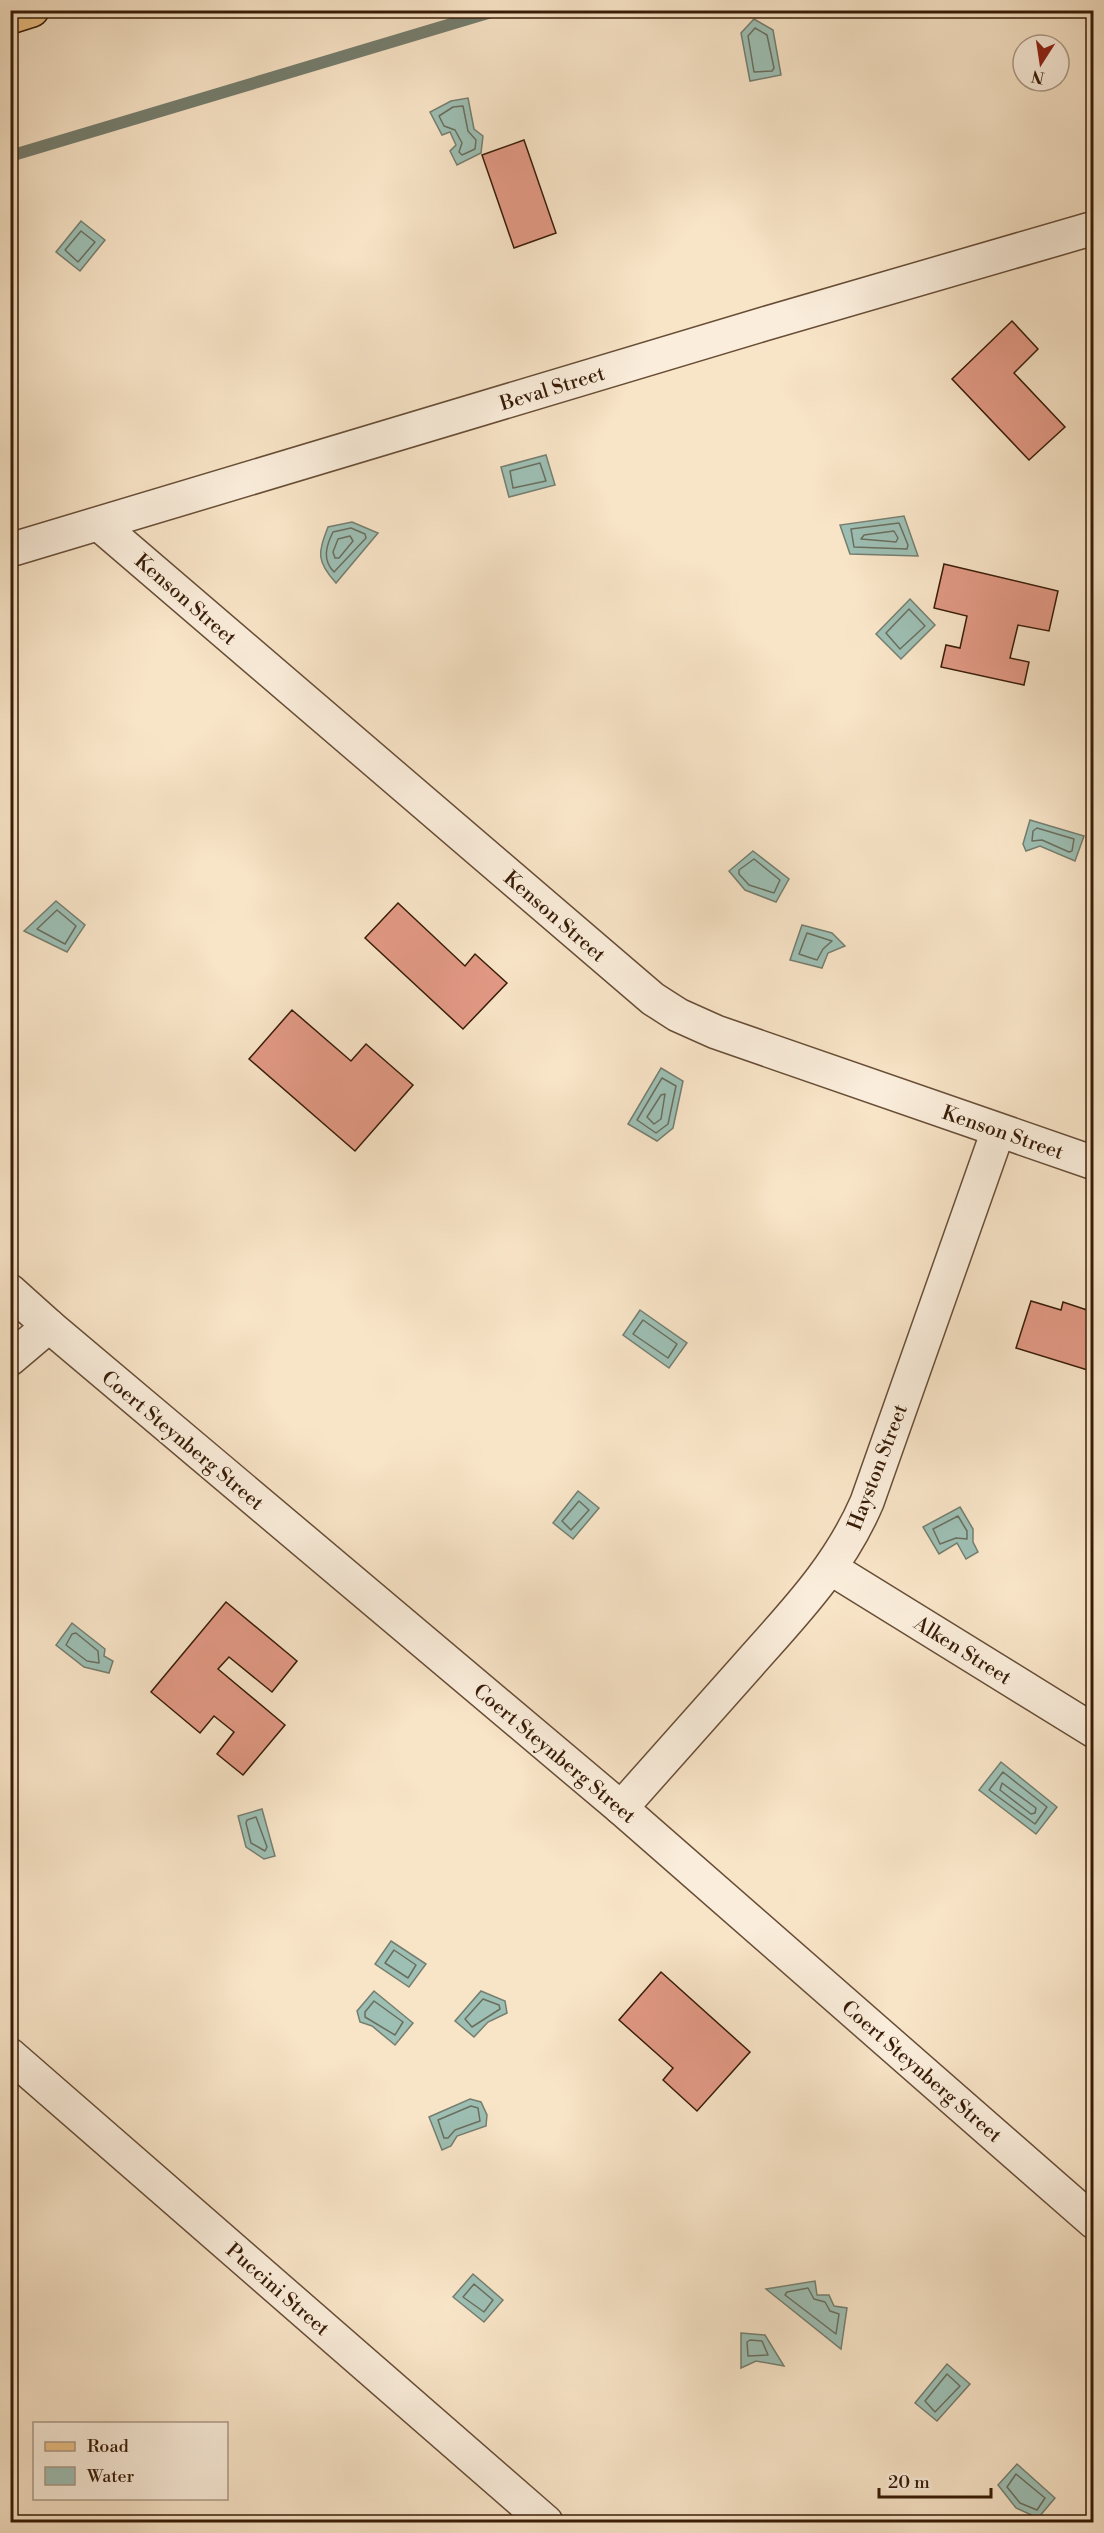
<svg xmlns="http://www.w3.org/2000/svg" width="1104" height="2533" font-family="'Libre Bodoni',serif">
	<rect width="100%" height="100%" fill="#f8e4c7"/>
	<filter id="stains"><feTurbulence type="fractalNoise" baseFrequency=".00333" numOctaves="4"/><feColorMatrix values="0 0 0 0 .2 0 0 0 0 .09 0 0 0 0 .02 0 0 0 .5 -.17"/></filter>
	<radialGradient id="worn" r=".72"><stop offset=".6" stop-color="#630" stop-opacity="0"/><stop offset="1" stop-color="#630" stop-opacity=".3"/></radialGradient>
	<!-- water -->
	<g fill="#9dbfb4" stroke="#757e6f" stroke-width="1.5">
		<path d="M754,19l19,11 8,45 -31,6 -9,-48z"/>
		<path d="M468,98l6,31 9,7 -2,17 -24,12 -7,-14 6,-6 -6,-13 -8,3 -12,-23 21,-11z"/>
		<path d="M81,221l24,19 -25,31 -24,-19z"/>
		<path d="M546,455l9,30 -46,12 -8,-30z"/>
		<path d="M904,516l14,40 -68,-2 -10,-29z"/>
		<path d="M352,522l26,11 -42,50c-20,-22 -18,-30 -8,-56z"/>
		<path d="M910,599l25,26 -34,34 -25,-25z"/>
		<path d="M1030,820l54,16 -9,25 -35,-15 -14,5 -3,-7z"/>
		<path d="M753,851l36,28 -13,23 -31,-12 -16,-19z"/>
		<path d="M56,901l29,24 -18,27 -43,-21z"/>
		<path d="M802,925l30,8 13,13 -17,7 -6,15 -32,-8z"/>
		<path d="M661,1068l22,13 -10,47 -16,13 -29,-17z"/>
		<path d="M640,1310l47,33 -18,25 -46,-33z"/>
		<path d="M578,1491l21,17 -26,31 -20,-16z"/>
		<path d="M960,1507l13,22v13l5,10 -12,7 -9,-16 -18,11 -16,-27z"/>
		<path d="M72,1623l33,26 -1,7 9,5 -4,12 -25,-6 -28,-22z"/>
		<path d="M1001,1762l56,45 -21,27 -57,-44z"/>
		<path d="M262,1809l13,47 -11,3 -18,-12 -8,-31z"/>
		<path d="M391,1941l35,23 -17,23 -34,-23z"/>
		<path d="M374,1991l39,32 -18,22 -23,-19 -12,-4 -3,-11z"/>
		<path d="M481,1991l24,10 2,12 -19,9 -14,15 -19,-16z"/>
		<path d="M470,2099l11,3 6,13 -1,11 -29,10 -6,10 -9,4 -13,-33z"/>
		<path d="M473,2274l30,26 -19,22 -31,-25z"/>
		<path d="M815,2281l2,14h12l5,11 13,2 -6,41 -75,-60z"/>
		<path d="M741,2333l24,2 19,31 -28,-5 -15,7z"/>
		<path d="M947,2364l23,20 -33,37 -22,-18z"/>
		<path d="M1017,2464l38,34 -17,20 -22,-10 -18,-23z"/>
	</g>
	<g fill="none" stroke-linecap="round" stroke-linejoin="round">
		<!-- shore -->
		<g stroke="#6a6e5e" stroke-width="1.5">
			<path d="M755,28l12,7 7,33 -2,3 -18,1 -6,-36z"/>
			<path d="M463,106l5,25 8,9 -1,9 -13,6 -3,-3 3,-9 -7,-13 -11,-4 -5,-10 14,-9z"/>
			<path d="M81,231l14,11 -17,20 -13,-12z"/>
			<path d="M540,463l6,18 -33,7 -3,-17z"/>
			<path d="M899,523l9,22 -1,4 -53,-2 -3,-18z"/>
			<path d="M351,528l14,6 1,4 -32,34c-12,-12 -8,-26 -1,-40z"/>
			<path d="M894,531l4,7 -2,4 -35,-3 3,-4z"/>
			<path d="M350,536l3,5 -14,17h-4l-2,-6 5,-13z"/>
			<path d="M909,609l16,17 -25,23 -14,-16z"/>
			<path d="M1037,828l37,11 -2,12 -3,1 -27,-12 -10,1 1,-10z"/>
			<path d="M754,859l26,21 -6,13 -25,-8 -10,-11v-4z"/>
			<path d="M57,910l19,16 -11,18 -28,-15z"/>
			<path d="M807,933l25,8 -9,8 -6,11 -18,-6z"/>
			<path d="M662,1078l14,8 -8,38 -12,9 -19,-13z"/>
			<path d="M665,1094l-4,25 -7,5 -7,-7 14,-22z"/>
			<path d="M643,1320l34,24 -9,14 -35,-24z"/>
			<path d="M579,1501l10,9 -18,20 -9,-9z"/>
			<path d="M958,1516l9,15v8l-11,-1 -16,6 -7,-15z"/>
			<path d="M76,1633l22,18 1,12 -12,-2 -21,-16 6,-11z"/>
			<path d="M1003,1772l44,35 -12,17 -46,-34z"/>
			<path d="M1002,1783l34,25 -1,5 -4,1 -31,-24z"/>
			<path d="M256,1817l11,30 -2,4 -14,-8 -5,-20 1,-3z"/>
			<path d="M394,1950l22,15 -8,13 -23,-15z"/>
			<path d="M483,1999l16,6 1,4 -28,18 -7,-8z"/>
			<path d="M374,2001l29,21 -8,13 -30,-18v-5z"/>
			<path d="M471,2106l7,2 2,13 -25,9 -7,8h-4l-6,-18z"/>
			<path d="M474,2284l19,16 -9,12 -21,-15z"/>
			<path d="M808,2288l6,11 11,3 5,9 9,3 -3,20 -51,-39 2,-3z"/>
			<path d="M750,2340l12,1 6,14 -20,1 -1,-14z"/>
			<path d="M947,2374l13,12 -25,26 -10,-11z"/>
			<path d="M1016,2474l29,24 -8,12 -17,-7 -13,-16z"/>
		</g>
		<!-- stream -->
		<path stroke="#757e6f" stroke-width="12" d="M10,156l488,-146"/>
	</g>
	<!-- building -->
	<g fill="#e29985" stroke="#381c07" stroke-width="1.5">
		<path d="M524,140l32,93 -42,15 -32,-93z"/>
		<path d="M1012,321l26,28 -24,24 51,54 -36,33 -77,-81z"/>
		<path d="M944,564l114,27 -9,40 -31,-6 -8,33 19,4 -5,23 -83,-18 5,-22 14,3 7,-32 -33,-8z"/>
		<path d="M398,903l67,63 10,-12 32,29 -44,46 -98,-91z"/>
		<path d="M292,1010l59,51 15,-17 47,41 -58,66 -106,-92z"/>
		<path d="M1094,1298v74l-78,-24 15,-47 30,9 2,-8 27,9z"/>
		<path d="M226,1602l71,59 -25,31 -43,-35 -11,12 67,56 -42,50 -26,-21 17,-22 -20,-16 -14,17 -49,-41z"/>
		<path d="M661,1972l89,80 -53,59 -34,-31 10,-12 -54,-48z"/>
	</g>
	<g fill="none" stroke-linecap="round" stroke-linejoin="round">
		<defs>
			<g id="street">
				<path d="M100,525l553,474 25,16 38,17 378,131"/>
				<path d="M10,550l754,-226 330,-96"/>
				<path d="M10,1291l39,35 572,482 473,414"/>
				<path d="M10,1359l39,-33"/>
				<path d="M832,1569l262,162"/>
				<path d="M621,1808c43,-48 85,-96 128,-144 46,-52 90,-97 118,-162l131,-371"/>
				<path d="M10,2055l536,467"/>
			</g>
			<path id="primary" d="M10,17l22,-7"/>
		</defs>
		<!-- street casing -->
		<use href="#street" stroke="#684e37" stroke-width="36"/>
		<!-- primary casing -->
		<use href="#primary" stroke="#381c07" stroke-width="36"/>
		<!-- street -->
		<use href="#street" stroke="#faeddb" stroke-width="33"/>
		<!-- primary -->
		<use href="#primary" stroke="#ecc284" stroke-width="33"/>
	</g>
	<g text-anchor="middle" stroke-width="4.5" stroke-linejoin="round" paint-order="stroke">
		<!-- street labels -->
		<g font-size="20" fill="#381c07" stroke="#faeddb">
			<text transform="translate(552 388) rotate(-17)" y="7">Beval Street</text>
			<text transform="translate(186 599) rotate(41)" y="7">Kenson Street</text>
			<text transform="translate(555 916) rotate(41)" y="7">Kenson Street</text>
			<text transform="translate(1003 1132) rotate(19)" y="7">Kenson Street</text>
			<text transform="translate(183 1440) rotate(40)" y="7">Coert Steynberg Street</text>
			<text transform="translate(877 1467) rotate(-69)" y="7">Hayston Street</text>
			<text transform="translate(963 1650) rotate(32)" y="7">Alken Street</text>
			<text transform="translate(555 1753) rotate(40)" y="7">Coert Steynberg Street</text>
			<text transform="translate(922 2071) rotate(41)" y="7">Coert Steynberg Street</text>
			<text transform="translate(278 2289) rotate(41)" y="7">Puccini Street</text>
		</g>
	</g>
	<!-- margin -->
	<rect width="1104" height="2533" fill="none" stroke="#f8e4c7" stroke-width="36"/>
	<rect x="12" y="12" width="1080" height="2509" fill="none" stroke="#381c07" stroke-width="3"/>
	<rect x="18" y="18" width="1068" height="2497" fill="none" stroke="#381c07" stroke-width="1.5"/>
	<!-- legend -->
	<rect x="33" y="2422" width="195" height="78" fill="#faeddb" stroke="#ac9986" stroke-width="1.5"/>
	<rect x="45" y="2442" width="30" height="9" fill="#ecc284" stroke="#ac9986" stroke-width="1.5"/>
	<text x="87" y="2452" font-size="18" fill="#381c07">Road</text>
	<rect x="45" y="2467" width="30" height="18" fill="#9dbfb4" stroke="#ac9986" stroke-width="1.5"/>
	<text x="87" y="2482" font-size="18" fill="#381c07">Water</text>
	<!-- north arrow -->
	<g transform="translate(1041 63) rotate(192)"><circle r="28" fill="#faeddb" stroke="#ac9986" stroke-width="1.5"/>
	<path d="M0-4.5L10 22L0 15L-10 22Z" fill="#8f2418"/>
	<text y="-9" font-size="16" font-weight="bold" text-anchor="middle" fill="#381c07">N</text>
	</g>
	<!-- scale -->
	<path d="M879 2488v9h112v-9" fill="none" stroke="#381c07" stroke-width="3"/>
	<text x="888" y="2488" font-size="18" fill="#381c07" stroke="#faeddb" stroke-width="4.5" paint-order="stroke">20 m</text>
	<rect width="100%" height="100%" filter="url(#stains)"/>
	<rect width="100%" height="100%" fill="url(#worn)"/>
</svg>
